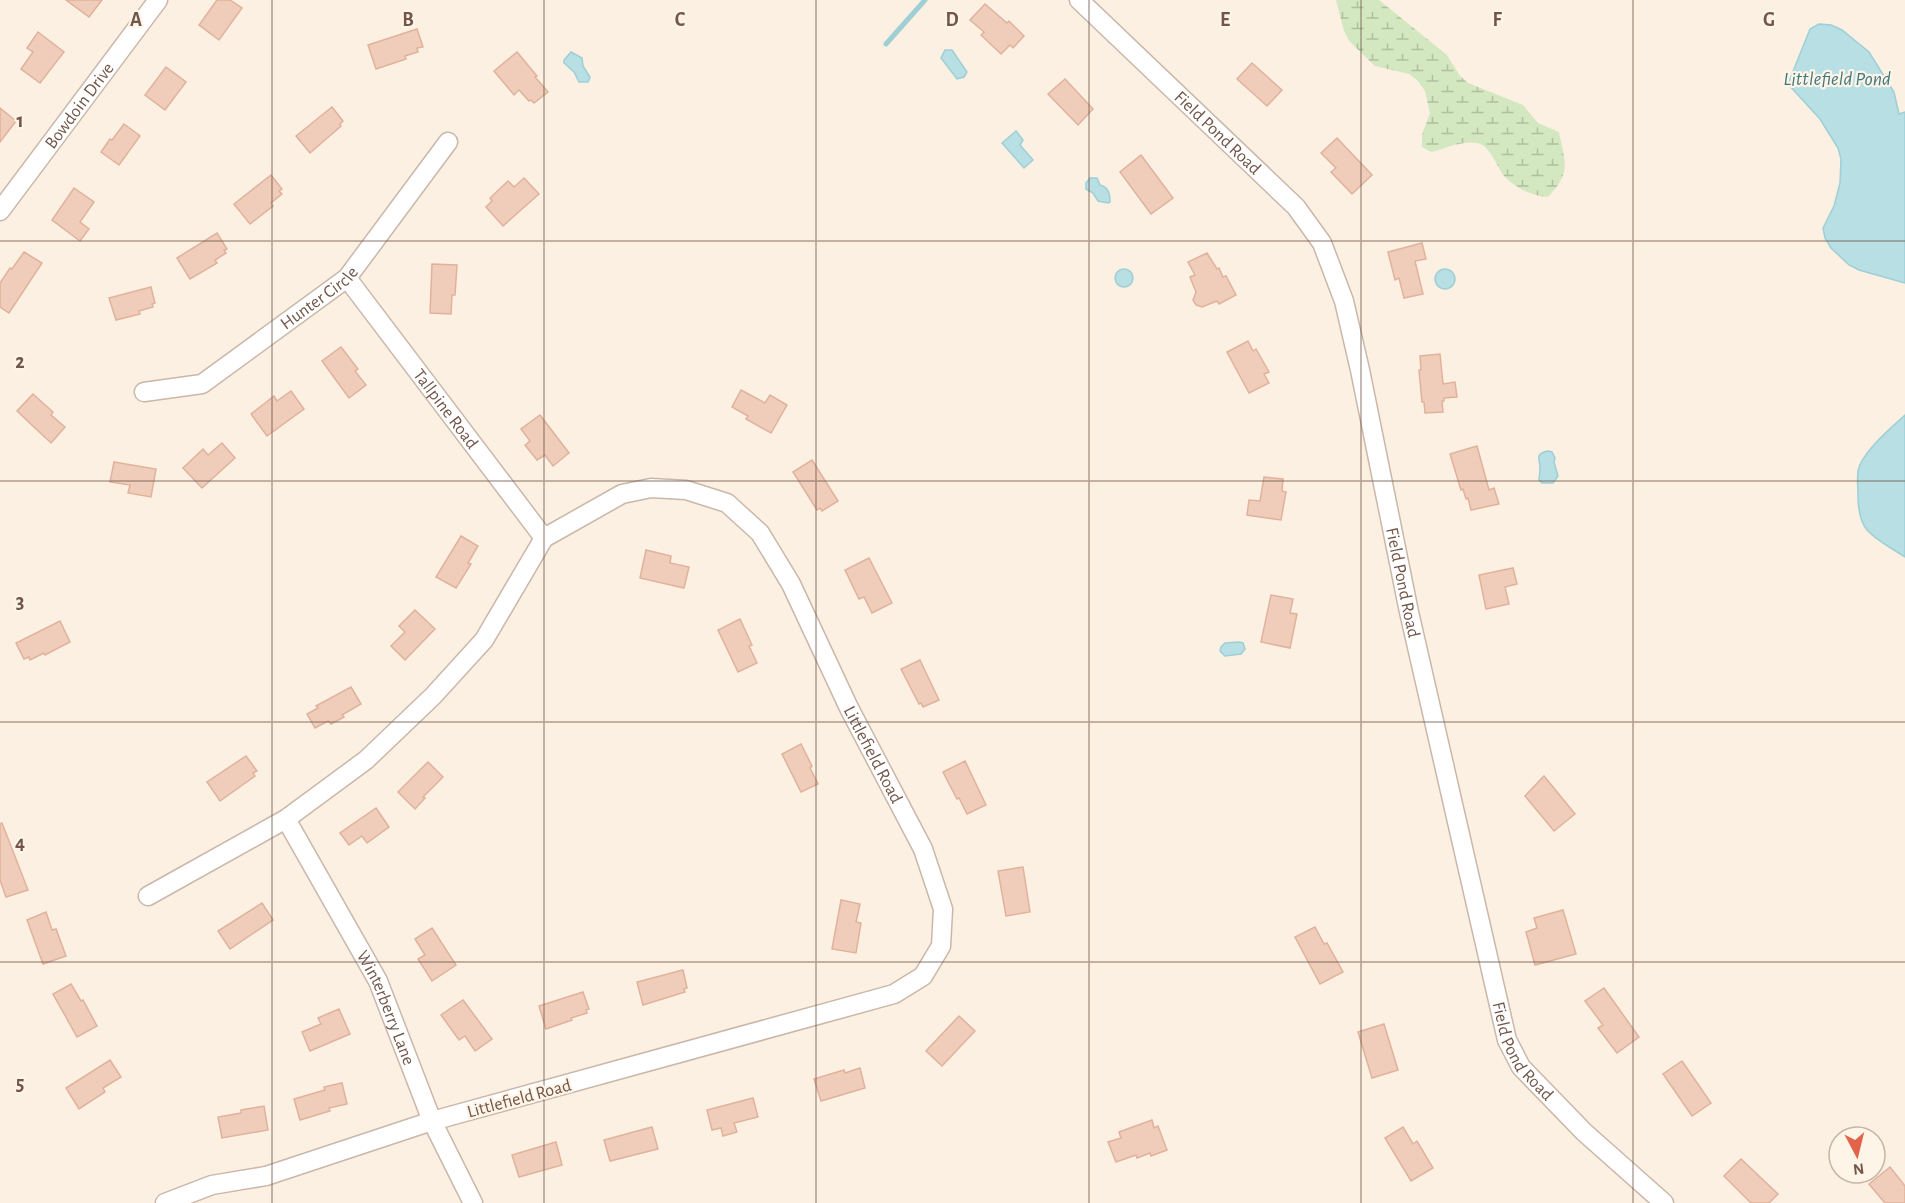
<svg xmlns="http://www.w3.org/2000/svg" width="1905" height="1203" font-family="'Alegreya Sans',sans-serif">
	<defs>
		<pattern id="wetland-marsh" width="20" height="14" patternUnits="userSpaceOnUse" patternTransform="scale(1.5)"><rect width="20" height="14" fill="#d3e8c1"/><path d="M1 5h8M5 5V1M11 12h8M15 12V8" fill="none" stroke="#b0bf9f"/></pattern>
	</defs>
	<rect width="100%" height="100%" fill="#fbf0e2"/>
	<!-- wetland -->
	<path fill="url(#wetland-marsh)" d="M1336,0h43l68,55 13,21 8,7 55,22 15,18 21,9c6,31 13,40 -11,65 -15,-1 -31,-8 -42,-19 -10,-10 -14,-32 -29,-35 -14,-3 -33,6 -46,9l-9,-5v-12l8,-22 -5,-22 -7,-10 -9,-7 -34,-8 -25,-24 -6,-11z"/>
	<!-- water -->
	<g fill="#b7dfe4" stroke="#9ecfd5" stroke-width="1.5">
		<path d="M1819,24l12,1 11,5 27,22 25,40 5,22 6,-2v171l-46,-13 -10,-5 -18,-17 -6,-10 -2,-10 11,-22 6,-23 1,-24 -3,-11 -18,-29 -32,-35 22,-55z"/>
		<path d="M945,50h7l15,22 -3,5 -7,2 -16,-21z"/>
		<path d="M571,52l11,6 1,8 7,11 -2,5h-9l-5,-10 -10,-9v-3z"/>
		<path d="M1016,131l7,9 -3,5 13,15 -9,8 -22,-25z"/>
		<path d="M1090,178h7l3,7c8,2 10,8 10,17l-2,1 -10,-2 -5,-8 -7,-4v-6z"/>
		<circle cx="1124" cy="278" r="9"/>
		<circle cx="1445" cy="279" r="10"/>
		<path d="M1905,415v142c-12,-8 -28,-16 -38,-27 -8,-10 -9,-23 -9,-35 0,-8 -1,-16 0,-24 3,-18 33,-43 47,-56z"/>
		<path d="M1548,451l4,1 3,6 -1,4 4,14 -5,7h-11l-3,-3c0,-4 1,-7 1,-10 1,-10 -7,-16 8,-19z"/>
		<path d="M1239,642l4,1 2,6 -4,5 -16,2 -5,-5 1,-4 4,-4z"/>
	</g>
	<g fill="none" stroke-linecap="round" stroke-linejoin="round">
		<!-- stream -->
		<path stroke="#9ecfd5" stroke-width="5" d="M886,44l39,-44"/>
	</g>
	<!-- building -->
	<g fill="#efcdba" stroke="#e1b29b" stroke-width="1.5">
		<path d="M66,0h36l-13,17z"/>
		<path d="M217,0h13l12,8 -23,32 -20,-15z"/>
		<path d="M985,4l22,19 2,-2 15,15 -11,12 -3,-3 -9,9 -20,-19 3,-3 -14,-12z"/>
		<path d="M417,29l6,18 -6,1 1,4 -13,4 1,3 -30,10 -8,-24z"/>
		<path d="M38,32l26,20 -24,31 -19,-14 12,-17 -6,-4z"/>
		<path d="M517,52l20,24 -2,1 13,15 -14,11 -3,-3 -2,1 -10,-11 -5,5 -20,-24z"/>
		<path d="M1252,63l30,27 -15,16 -30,-27z"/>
		<path d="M166,67l20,15 -21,28 -20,-15z"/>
		<path d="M1065,79l28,30 -15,16 -30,-31z"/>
		<path d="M332,107l11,14 -3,3 1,2 -31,27 -14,-17z"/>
		<path d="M0,108l16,13 -16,21z"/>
		<path d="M124,124l16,12 -21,29 -18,-13 9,-13 2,1z"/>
		<path d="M1337,138l35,37 -20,19 -21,-22 5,-4 -15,-15z"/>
		<path d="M1141,155l32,43 -22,16 -31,-42z"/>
		<path d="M271,175l11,14 -3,2 3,3 -11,9 2,3 -23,18 -16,-20z"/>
		<path d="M524,178l15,16 -36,32 -17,-19 6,-6 -2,-3 18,-17 6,6z"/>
		<path d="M74,188l20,14 -14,20 9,7 -9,12 -28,-21z"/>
		<path d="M217,233l10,16 -3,1 2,3 -11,7 2,3 -27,16 -13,-21z"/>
		<path d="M1422,243l4,16 -11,2 8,33 -19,4 -5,-20 -4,2 -7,-28z"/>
		<path d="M24,252l18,11 -33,50 -9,-6v-24l10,-15 2,1z"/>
		<path d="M1207,253l10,16 2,-1 4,9 3,-1 10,19 -17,9 -2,-3 -15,6 -6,-2 -3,-5 3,-8 -6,-15 5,-2 -7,-13z"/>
		<path d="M432,264l25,1 -2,30h-3l-1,19 -21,-1z"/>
		<path d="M151,287l4,16 -3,1 1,3 -14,4 1,3 -24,6 -7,-22z"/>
		<path d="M1248,341l5,10 3,-2 13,23 -5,2 5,9 -20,10 -22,-41z"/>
		<path d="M341,347l17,22 -3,2 11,14 -17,13 -27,-37z"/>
		<path d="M1440,354l3,30 12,-2 2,15 -13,1v3h-2l1,11 -18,1 -1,-11h-2l-3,-32h2l-1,-14z"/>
		<path d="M741,390l24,13 5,-8 17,10 -16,28 -25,-14 2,-3 -16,-9z"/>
		<path d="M291,391l13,18 -37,27 -16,-22 23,-18 3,5z"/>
		<path d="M33,394l20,18 -2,3 14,12 -14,16 -34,-32z"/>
		<path d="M540,415l29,38 -16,13 -8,-11 -8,5 -12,-15 5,-4 -9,-12z"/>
		<path d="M222,443l13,15 -33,30 -19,-20 20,-19 5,6z"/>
		<path d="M1477,446l12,44 5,-2 5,16 -28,6 -3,-12 -2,1 -3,-10 -2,1 -11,-36z"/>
		<path d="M812,460l26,41 -16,10 -2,-3 -3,2 -24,-38z"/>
		<path d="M114,462l42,7 -5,28 -23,-4 2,-8 -20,-3z"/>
		<path d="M1264,477l19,2 -1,12 4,1 -5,28 -34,-5 2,-15 11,1z"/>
		<path d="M461,536l17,10 -10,17 3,1 -15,24 -20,-11z"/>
		<path d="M646,550l25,6 -1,7 19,4 -5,21 -44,-10z"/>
		<path d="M869,558l23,45 -20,10 -8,-16 -5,2 -14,-29z"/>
		<path d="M1513,568l4,16 -12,3 4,17 -23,5 -7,-34z"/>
		<path d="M1271,595l22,4 -3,14 7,1 -7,34 -29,-6z"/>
		<path d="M415,610l20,19 -30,31 -14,-14 14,-14 -6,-6z"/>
		<path d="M740,619l12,26 -3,1 8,17 -19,9 -20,-42z"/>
		<path d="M60,621l10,21 -25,13 -1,-2 -14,7 -1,-3 -5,2 -8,-16z"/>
		<path d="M920,660l19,40 -16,7 -2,-4 -2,1 -18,-35z"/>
		<path d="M351,687l10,17 -19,11 2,2 -13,7 -3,-3 -13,7 -8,-14 11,-6 -2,-2z"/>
		<path d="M801,744l11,22 -2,2 8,16 -17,8 -19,-38z"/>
		<path d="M246,756l11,15 -4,2 2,3 -35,25 -13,-19z"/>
		<path d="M965,761l21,44 -19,9 -8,-16 -2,1 -14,-27z"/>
		<path d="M428,762l15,15 -20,20 2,1 -10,11 -17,-17z"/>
		<path d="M1544,776l31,38 -21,17 -29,-35z"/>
		<path d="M376,808l13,19 -22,16 -5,-7 -13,9 -9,-12z"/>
		<path d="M2,823l26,67 -22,7 -6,-17v-56z"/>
		<path d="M1023,867l7,45 -24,4 -8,-45z"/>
		<path d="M841,900l19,4 -4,18 5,1 -5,30 -24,-4z"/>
		<path d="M262,903l11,17 -43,29 -12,-18z"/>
		<path d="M1563,910l13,44 -41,11 -9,-33 11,-4 -3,-10z"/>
		<path d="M46,912l6,18 4,-1 10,27 -23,8 -16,-44z"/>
		<path d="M1315,927l9,17 3,-1 16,29 -23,12 -25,-47z"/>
		<path d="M432,928l24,37 -24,16 -14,-22 7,-4 -10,-16z"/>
		<path d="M683,970l4,18 -3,1 1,3 -42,13 -6,-23z"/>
		<path d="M71,984l10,17 2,-1 14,26 -20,11 -24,-43z"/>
		<path d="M1604,988l35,49 -22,16 -19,-25 5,-3 -18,-24z"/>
		<path d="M583,992l6,17 -3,1 1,3 -16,5 1,2 -26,9 -7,-23z"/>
		<path d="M463,1000l29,39 -17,12 -10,-15 -6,4 -18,-25z"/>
		<path d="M339,1009l11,25 -40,17 -8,-19 19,-8 -3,-6z"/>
		<path d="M959,1016l16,15 -33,35 -16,-15z"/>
		<path d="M1384,1024l14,46 -26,8 -14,-46z"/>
		<path d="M110,1060l11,17 -18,11 2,4 -26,17 -13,-21z"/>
		<path d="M1682,1061l29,42 -19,13 -29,-42z"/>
		<path d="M860,1068l5,20 -44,13 -7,-22 30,-9 1,3z"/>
		<path d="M342,1083l5,21 -18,4 1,3 -30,9 -6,-21 31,-9 -1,-3z"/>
		<path d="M753,1098l5,19 -24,6 3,9 -14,4 -2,-8 -9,2 -5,-20z"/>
		<path d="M264,1106l4,24 -46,8 -4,-21 23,-4v-3z"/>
		<path d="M1152,1120l2,8 4,-2 9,24 -16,6 -1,-3 -13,5 -1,-3 -20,7 -8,-20 13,-4 -2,-6z"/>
		<path d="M652,1127l6,22 -48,12 -6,-21z"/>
		<path d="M1403,1127l10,17 4,-3 16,27 -22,13 -26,-43z"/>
		<path d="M556,1142l6,23 -43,12 -7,-22z"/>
		<path d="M1741,1159l37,35 -9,9h-18l-27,-27z"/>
		<path d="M1890,1167l15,19v17h-20l-16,-19z"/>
	</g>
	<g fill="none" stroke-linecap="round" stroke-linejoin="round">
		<defs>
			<g id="minor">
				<path id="s1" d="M1079,0l217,207 26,36 22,58 16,69 49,242 98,428 14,27 63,65 80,71"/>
				<path id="s2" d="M0,211l158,-211"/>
				<path id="s3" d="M347,278l197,260"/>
				<path id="s4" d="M144,392l58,-8 145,-106 101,-136"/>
				<path id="s5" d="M286,819l92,162 54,140 41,82"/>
				<path id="s6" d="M148,896l138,-77 80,-59 67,-64 51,-56 60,-102 78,-44 29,-6 35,2 41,13 33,30 31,51 58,124 74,141 20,60 -2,37 -18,30 -29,18 -462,127 -166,55 -54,9 -47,18"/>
			</g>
		</defs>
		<!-- minor casing -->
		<use href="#minor" stroke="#cbb7a9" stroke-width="21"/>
		<!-- minor -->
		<use href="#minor" stroke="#fff" stroke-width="18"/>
	</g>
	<!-- grid -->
	<path fill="none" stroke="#715649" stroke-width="1.5" stroke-opacity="0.55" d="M272,0v1203M544,0v1203M816,0v1203M1089,0v1203M1361,0v1203M1633,0v1203M0,241h1905M0,481h1905M0,722h1905M0,962h1905"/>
	<g text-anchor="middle" stroke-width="4.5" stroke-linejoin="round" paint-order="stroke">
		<!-- street labels -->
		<g font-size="18" fill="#715649" stroke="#fef4e7">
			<text dy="6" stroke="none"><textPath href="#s2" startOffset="132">Bowdoin Drive</textPath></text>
			<text dy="6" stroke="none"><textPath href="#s1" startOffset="192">Field Pond Road</textPath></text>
			<text dy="6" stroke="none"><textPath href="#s4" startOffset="204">Hunter Circle</textPath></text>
			<text dy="6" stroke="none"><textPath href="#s3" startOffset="164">Tallpine Road</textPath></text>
			<text dy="6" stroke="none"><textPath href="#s1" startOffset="694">Field Pond Road</textPath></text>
			<text dy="6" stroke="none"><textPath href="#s6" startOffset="1035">Littlefield Road</textPath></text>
			<text dy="6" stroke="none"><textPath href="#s5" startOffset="214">Winterberry Lane</textPath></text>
			<text dy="6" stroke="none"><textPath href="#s1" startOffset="1180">Field Pond Road</textPath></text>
			<text transform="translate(519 1098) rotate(-15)" y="6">Littlefield Road</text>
		</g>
		<!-- water labels -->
		<g font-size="20" font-style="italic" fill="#41777e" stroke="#fef4e7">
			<text x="1837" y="85">Littlefield Pond</text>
		</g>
	</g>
	<g font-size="20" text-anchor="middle" font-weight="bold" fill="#715649" stroke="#fef4e7" stroke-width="4.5" stroke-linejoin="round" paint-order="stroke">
		<text x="136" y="26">A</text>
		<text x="408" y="26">B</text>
		<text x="680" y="26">C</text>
		<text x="952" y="26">D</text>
		<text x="1225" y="26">E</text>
		<text x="1497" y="26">F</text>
		<text x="1769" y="26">G</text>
		<text x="20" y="127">1</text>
		<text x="20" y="368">2</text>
		<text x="20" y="608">3</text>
		<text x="20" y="849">4</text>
		<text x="20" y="1090">5</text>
	</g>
	<!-- north arrow -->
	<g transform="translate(1857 1155) rotate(173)"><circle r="28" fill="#fef4e7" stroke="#c6b5a8" stroke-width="1.5"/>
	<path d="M0-4.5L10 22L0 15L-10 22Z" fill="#e1644a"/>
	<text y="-9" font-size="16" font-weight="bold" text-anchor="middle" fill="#715649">N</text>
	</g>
</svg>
